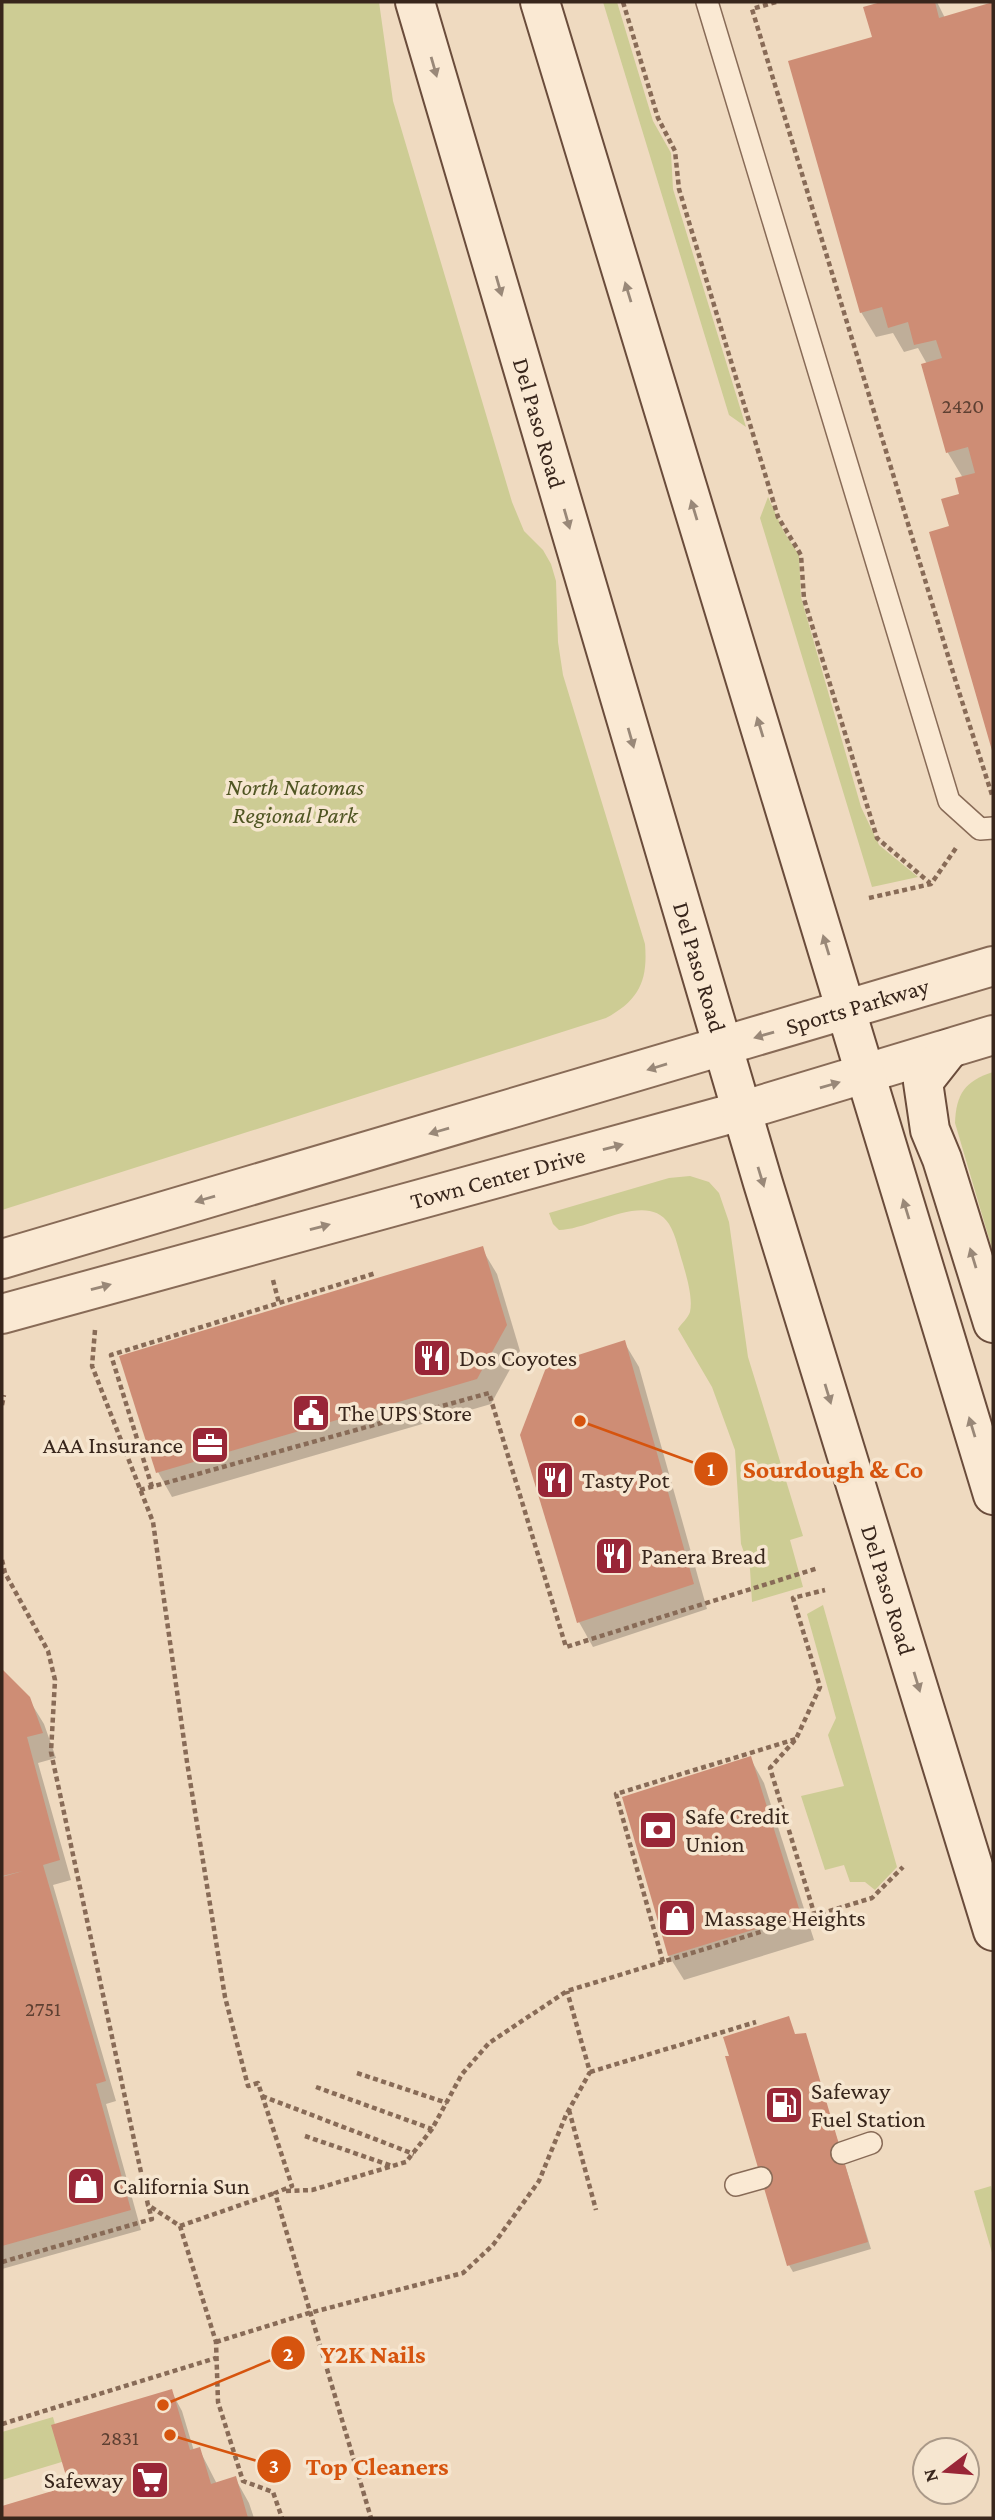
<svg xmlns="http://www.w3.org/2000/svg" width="995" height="2520" font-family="'Crimson Pro',serif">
	<rect width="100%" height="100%" fill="#efdac0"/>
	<!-- green -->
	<g fill="#cdcc94">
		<path d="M2,2h377l14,99 119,401 12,29 19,19 8,14 5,17 2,61 5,33 82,269c3,37 -6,56 -39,74l-604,192z"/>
		<path d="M603,2h14l36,119 18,32 2,36 73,238 -17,-12z"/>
		<path d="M768,497l16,35 15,23 2,42 60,210 18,38 39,32 -46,10 -112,-369z"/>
		<path d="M993,1072v180l-38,-129c1,-29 10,-42 38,-51z"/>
		<path d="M690,1176l19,6 10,11 10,29 19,135 55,179 -13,4 13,47 -51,15 -2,-33 -9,-25 -6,-94 -23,-63 -34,-58c3,-5 10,-11 12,-17 3,-14 -3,-34 -7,-48 -4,-12 -7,-29 -14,-40 -22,-34 -78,6 -110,6l-6,-6 -4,-11 120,-35z"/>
		<path d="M823,1605l74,262 -22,23 -10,-8h-15l-6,-17 -19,5 -24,-74 43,-10 -16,-51 8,-17 -29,-104z"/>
		<path d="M991,2186l2,9v61l-19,-65z"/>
		<path d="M53,2417l12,44 -63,19v-48z"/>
	</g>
	<!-- shadow -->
	<g fill="#0003">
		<path d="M887,2h50l8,16 48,-14v746l-62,-217 20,-6 10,-31 2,-18 -15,-25 -25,-87 4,-2 -9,-16 -14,4 -11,-19 -17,4 -15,-25 13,-274 -9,-30z"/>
		<path d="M482,1249l15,25 23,77 -29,53 -319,93 -14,-25z"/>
		<path d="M624,1342l15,25 68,242 -114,38 -14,-25z"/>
		<path d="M2,1671l26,27 16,26 12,34 -18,5 33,117 -18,5 63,216 -10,3 35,126 -139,39z"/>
		<path d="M750,1758l14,25 50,157 -130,40 -15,-24z"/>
		<path d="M805,2035l66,214 -78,23 -4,-7 6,-229z"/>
		<path d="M171,2391l11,20 12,40 5,-2 18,35 18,-6 14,25 5,15h-252v-10l70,-21z"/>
	</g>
	<!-- building -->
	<g fill="#ce8d75">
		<path d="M881,2h54l4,16 54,-16v752l-64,-222 20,-6 -8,-27 18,-5 -4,-16 20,-5 -7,-26 -22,6 -25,-89 21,-6 -6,-18 -22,5 -6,-23 -20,6 -6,-21 -22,6 -72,-252 84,-24 -9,-30z"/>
		<path d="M483,1246l24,79 -30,54 -321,94 -37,-117z"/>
		<path d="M625,1340l69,244 -117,39 -57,-188 27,-70z"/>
		<path d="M2,1669l28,28 13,36 -16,4 33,123 -17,5 63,216 -10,3 35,126 -129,36v-369l21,-6 -21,5z"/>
		<path d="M751,1756l50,159 -133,41 -46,-159z"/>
		<path d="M789,2016l6,18 11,-1 62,209 -81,24 -62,-210h4l-6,-19z"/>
		<path d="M172,2389l18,61 10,-3 11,37 25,-8 12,42h-246v-12l67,-20 -18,-61z"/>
	</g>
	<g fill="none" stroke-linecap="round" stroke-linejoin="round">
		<defs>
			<g id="service">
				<path d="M707,2l242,799 31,28 13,-1"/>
				<path d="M842,2153l29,-10"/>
				<path d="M736,2185l25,-7"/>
			</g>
			<g id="minor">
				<path id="s1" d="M2,1259l991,-293"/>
				<path id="s2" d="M2,1314l739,-203 252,-76"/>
			</g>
			<g id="secondary">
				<path id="s3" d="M415,2l348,1181 230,748"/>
				<path d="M540,2l453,1493"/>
				<path d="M949,1049l-26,33 7,48 12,29 51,164"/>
			</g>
		</defs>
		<!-- service casing -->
		<use href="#service" stroke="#886b57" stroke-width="24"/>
		<!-- minor casing -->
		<use href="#minor" stroke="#886b57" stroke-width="42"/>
		<!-- secondary casing -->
		<use href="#secondary" stroke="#6a4c3b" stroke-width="42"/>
		<!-- path -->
		<g stroke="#886b57" stroke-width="4.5" stroke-dasharray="5 3.5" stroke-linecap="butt">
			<path d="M623,2l35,116 17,33 4,38 99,328 23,38 3,44 73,239 53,45"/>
			<path d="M776,2l-24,7 207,683 33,103 -1,2"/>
			<path d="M869,898l62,-14 25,-36"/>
			<path d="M273,1280l6,23"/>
			<path d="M95,1330l-3,36 61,156 34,240 38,235 23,89 10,-3 34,103 -17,7 96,325"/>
			<path d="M2,1405l2,-10"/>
			<path d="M152,1487l-41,-132 265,-82"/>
			<path d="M140,1490l349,-97 77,254 252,-79"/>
			<path d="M2,1560l3,13 43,78 7,29 -4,72 97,453 32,21 36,116 2,60 25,79 30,11 9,26"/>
			<path d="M815,1916l-45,-148 26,-29 24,-52 -27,-89 32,-8"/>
			<path d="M663,1962l-47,-168 180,-55"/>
			<path d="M590,2072l166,-50"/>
			<path d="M357,2073l90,30"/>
			<path d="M316,2087l116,42"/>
			<path d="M262,2096l152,58"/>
			<path d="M569,2110l27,100"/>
			<path d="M305,2136l87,30"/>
			<path d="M286,2191l26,-1 94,-28 26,-33 30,-55 27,-31 78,-52 305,-93 31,-31"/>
			<path d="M180,2226l95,-33"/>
			<path d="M2,2262l150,-43 -4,-14"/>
			<path d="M216,2342l93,-29 154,-40 30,-28 46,-64 27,-66 24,-43 -23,-81"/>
			<path d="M2,2424l214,-66"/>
		</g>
		<!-- service -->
		<use href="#service" stroke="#fae9d3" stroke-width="21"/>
		<!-- minor -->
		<use href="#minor" stroke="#fae9d3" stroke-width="38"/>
		<!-- secondary -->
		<use href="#secondary" stroke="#fae9d3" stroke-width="38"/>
	</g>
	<!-- one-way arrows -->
	<defs><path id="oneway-solid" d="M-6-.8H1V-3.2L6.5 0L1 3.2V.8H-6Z" transform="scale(1.75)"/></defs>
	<g fill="#998878">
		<use href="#oneway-solid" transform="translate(434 67) rotate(74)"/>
		<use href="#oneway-solid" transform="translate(499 286) rotate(74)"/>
		<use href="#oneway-solid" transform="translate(628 292) rotate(-107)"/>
		<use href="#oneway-solid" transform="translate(694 510) rotate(-107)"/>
		<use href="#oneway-solid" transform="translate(567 519) rotate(74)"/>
		<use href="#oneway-solid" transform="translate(760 727) rotate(-107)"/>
		<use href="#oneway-solid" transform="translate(631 738) rotate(74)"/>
		<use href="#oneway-solid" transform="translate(826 945) rotate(-107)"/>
		<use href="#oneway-solid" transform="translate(764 1035) rotate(164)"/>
		<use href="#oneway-solid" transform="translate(657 1067) rotate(163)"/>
		<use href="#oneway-solid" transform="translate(830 1085) rotate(-16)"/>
		<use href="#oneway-solid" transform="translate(439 1131) rotate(164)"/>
		<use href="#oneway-solid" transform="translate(613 1147) rotate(-15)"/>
		<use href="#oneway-solid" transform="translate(761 1177) rotate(73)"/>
		<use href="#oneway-solid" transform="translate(205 1199) rotate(164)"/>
		<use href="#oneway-solid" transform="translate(906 1209) rotate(-107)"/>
		<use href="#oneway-solid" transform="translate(320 1227) rotate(-15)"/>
		<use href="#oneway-solid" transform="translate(973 1258) rotate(-107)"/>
		<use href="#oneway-solid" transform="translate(101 1287) rotate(-15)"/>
		<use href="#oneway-solid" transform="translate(828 1394) rotate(73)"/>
		<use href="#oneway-solid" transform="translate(972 1427) rotate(-107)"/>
		<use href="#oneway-solid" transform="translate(917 1682) rotate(73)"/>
	</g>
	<!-- icons -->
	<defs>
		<symbol id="restaurant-square" viewBox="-11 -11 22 22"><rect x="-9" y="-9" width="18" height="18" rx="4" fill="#992637" stroke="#f6e6d0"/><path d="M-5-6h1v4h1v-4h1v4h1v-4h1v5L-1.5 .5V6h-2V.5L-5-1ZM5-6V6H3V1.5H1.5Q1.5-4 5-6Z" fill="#fff"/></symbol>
		<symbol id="civic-square" viewBox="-11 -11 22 22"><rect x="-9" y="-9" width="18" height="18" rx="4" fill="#992637" stroke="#f6e6d0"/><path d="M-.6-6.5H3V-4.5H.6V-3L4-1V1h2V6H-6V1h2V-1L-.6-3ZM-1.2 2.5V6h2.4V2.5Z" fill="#fff"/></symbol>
		<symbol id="office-square" viewBox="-11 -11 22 22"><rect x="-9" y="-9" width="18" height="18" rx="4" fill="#992637" stroke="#f6e6d0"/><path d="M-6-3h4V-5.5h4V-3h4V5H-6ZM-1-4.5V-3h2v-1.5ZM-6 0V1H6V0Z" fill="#fff"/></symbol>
		<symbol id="bank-square" viewBox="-11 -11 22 22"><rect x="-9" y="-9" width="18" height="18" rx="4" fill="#992637" stroke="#f6e6d0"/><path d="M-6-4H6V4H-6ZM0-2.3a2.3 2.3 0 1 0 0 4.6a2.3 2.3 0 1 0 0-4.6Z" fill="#fff"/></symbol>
		<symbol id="shop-square" viewBox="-11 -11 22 22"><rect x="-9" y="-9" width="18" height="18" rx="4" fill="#992637" stroke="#f6e6d0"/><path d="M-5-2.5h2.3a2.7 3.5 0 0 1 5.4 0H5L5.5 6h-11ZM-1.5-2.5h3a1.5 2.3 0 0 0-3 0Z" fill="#fff"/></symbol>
		<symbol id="fuel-square" viewBox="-11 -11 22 22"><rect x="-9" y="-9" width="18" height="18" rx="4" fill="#992637" stroke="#f6e6d0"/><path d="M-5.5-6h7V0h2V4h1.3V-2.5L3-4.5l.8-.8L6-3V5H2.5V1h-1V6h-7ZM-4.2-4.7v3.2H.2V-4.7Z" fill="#fff"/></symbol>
		<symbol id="supermarket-square" viewBox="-11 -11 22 22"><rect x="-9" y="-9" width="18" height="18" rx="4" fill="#992637" stroke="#f6e6d0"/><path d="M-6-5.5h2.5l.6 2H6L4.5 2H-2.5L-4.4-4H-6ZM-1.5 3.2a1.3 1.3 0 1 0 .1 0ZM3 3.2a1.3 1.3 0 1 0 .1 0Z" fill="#fff"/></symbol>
	</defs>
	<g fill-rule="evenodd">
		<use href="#restaurant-square" x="410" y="1336" width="44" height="44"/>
		<use href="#civic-square" x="289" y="1391" width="44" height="44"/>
		<use href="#office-square" x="188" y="1423" width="44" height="44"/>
		<use href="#restaurant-square" x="533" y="1458" width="44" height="44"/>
		<use href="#restaurant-square" x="592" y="1534" width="44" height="44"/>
		<use href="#bank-square" x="636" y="1808" width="44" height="44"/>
		<use href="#shop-square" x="655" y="1896" width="44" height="44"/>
		<use href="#fuel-square" x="762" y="2083" width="44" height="44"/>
		<use href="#shop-square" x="64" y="2164" width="44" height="44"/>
		<use href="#supermarket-square" x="128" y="2458" width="44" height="44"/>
	</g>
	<g text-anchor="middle" stroke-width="7" stroke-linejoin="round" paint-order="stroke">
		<!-- number labels -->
		<g font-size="21" fill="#5e4032">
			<text x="963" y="413">2420</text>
			<text x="43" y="2016">2751</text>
			<text x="120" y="2445">2831</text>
		</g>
		<!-- street labels -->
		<g font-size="24" fill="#38261c" stroke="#f6e6d0">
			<text dy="8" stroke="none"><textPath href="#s3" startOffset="439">Del Paso Road</textPath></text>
			<text dy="8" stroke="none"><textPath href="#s3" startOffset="1006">Del Paso Road</textPath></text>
			<text dy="8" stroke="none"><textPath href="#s1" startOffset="892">Sports Parkway</textPath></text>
			<text dy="8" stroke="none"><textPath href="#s2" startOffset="514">Town Center Drive</textPath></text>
			<text dy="8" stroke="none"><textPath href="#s3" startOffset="1657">Del Paso Road</textPath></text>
		</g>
		<!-- park labels -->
		<g font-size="24" font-style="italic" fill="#4f5522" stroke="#f6e6d0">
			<text x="295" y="795">North Natomas<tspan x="295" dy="28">Regional Park</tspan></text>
		</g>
		<!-- poi labels -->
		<g font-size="24" fill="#38261c" stroke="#f6e6d0" text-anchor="start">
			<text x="459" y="1366">Dos Coyotes</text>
			<text x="338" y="1421">The UPS Store</text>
			<text x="183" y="1453" text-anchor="end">AAA Insurance</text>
			<text x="582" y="1488">Tasty Pot</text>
			<text x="641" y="1564">Panera Bread</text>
			<text x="685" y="1824">Safe Credit<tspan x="685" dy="28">Union</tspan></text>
			<text x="704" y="1926">Massage Heights</text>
			<text x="811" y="2099">Safeway<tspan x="811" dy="28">Fuel Station</tspan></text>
			<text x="113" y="2194">California Sun</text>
			<text x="123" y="2488" text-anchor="end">Safeway</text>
		</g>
	</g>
	<!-- callouts -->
	<path fill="none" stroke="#d6540e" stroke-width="2.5" d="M580 1421L711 1469M163 2405L288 2353M170 2435L274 2466"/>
	<g fill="#d6540e" stroke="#f6e6d0" stroke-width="2.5">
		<circle cx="580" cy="1421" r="7"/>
		<circle cx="163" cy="2405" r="7"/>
		<circle cx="170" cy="2435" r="7"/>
		<circle cx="711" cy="1469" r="18"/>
		<circle cx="288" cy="2353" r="18"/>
		<circle cx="274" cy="2466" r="18"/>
	</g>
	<g font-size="21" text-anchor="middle" font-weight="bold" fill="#fff">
		<text x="711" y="1476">1</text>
		<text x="288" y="2361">2</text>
		<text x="274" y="2473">3</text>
	</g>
	<g font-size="26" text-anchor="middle" font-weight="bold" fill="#d6540e" stroke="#f6e6d0" stroke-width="7" stroke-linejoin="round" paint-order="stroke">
		<text x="833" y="1478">Sourdough &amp; Co</text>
		<text x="373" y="2363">Y2K Nails</text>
		<text x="377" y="2475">Top Cleaners</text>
	</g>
	<!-- border -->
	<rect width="995" height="2520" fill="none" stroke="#38261c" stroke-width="7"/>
	<!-- north arrow -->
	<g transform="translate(946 2471) rotate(254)"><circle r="33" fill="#f6e6d0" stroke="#aa9988" stroke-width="2"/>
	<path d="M0-5L12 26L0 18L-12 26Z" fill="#992637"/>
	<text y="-10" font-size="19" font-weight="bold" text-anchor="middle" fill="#38261c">N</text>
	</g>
</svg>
